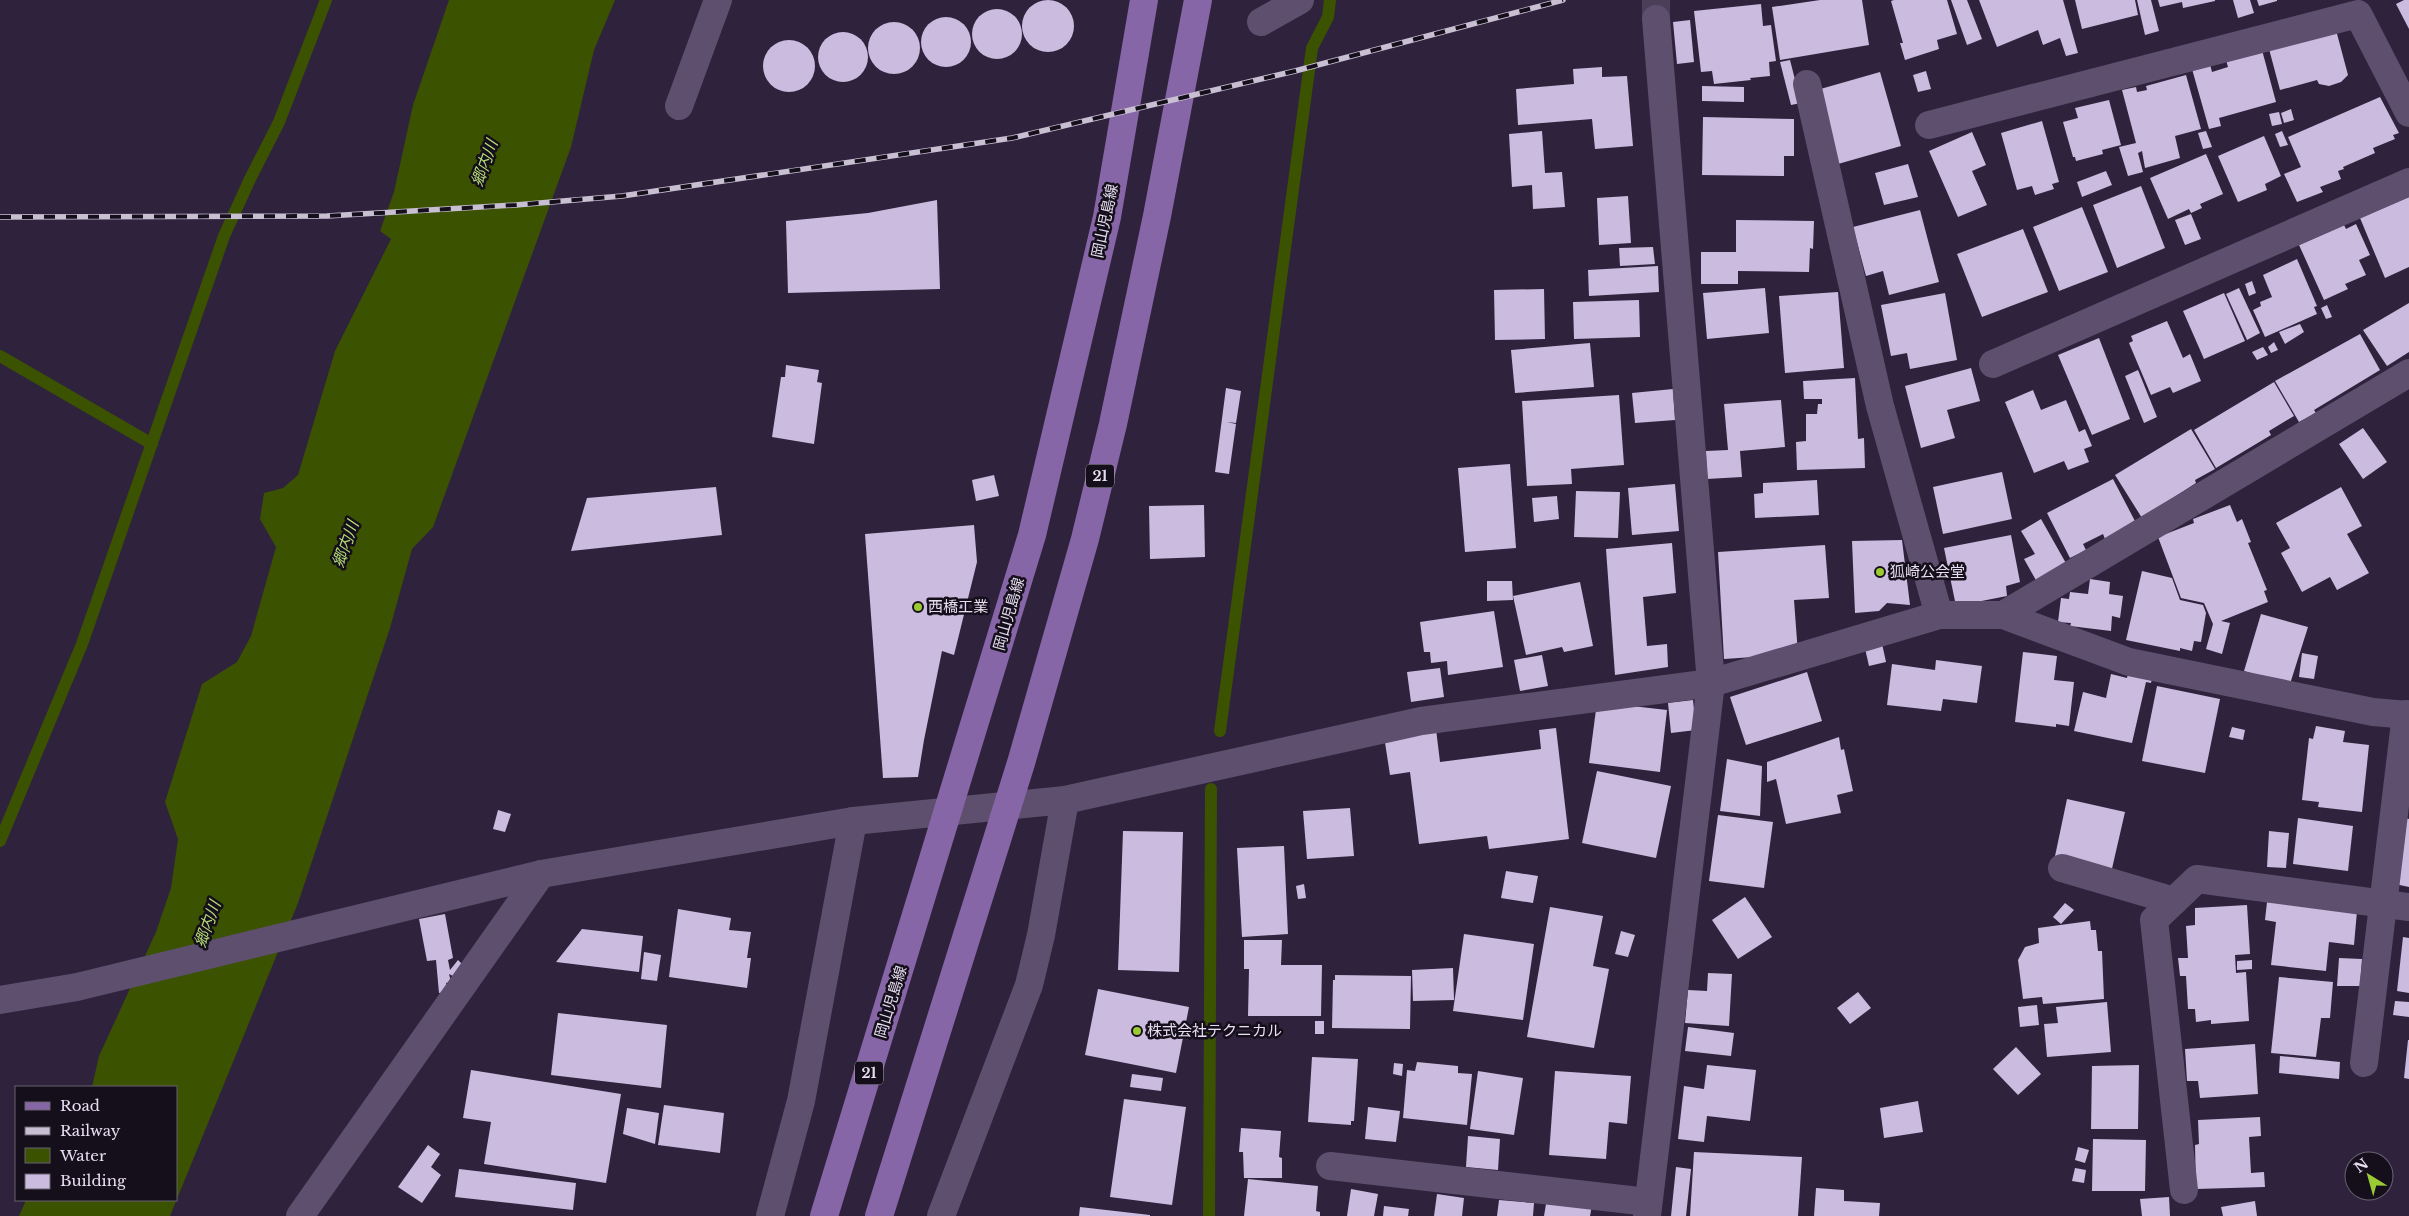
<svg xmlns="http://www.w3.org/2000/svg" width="2409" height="1216" font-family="'Libre Baskerville','Noto Sans JP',serif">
	<rect width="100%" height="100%" fill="#2f223d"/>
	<!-- water -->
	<path fill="#3b5200" d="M449,0h166l-21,50 -23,97 -138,380 -21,22 -22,79 -92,275 -128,313h-151l7,-16h150v-113h-84l7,-31 57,-124 15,-44 7,-49 -13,-37 37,-118 35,-22 14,-26 25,-89 -16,-28 4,-26 19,-5 15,-13 37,-124 56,-112 -11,-8 14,-39 19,-87z"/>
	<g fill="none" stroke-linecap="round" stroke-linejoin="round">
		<!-- stream -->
		<g stroke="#3b5200" stroke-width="12">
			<path d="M0,356l152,88"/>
			<path d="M1220,731l92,-683 16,-31 2,-17"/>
			<path d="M0,841l82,-197 142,-408 26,-57 29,-57 47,-122"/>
			<path d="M1209,1216l2,-427"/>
		</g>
	</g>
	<!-- building -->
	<g fill="#cbbbde">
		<path d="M1820,0h42l7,45 -89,15 -8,-53z"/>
		<path d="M1894,0h53l10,34 -20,6 2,9 -34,11 -5,-17h3l-12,-42z"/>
		<path d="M1951,0h16l15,39 -15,6z"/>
		<path d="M1979,0h84l15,53 -12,3 -6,-18 -17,7 -5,-15 -41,17z"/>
		<path d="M2075,0h60l3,15 -56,14z"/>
		<path d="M2137,0h14l8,31 -14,4z"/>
		<path d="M2158,0h57v1l-32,7 -1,-6 -22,5z"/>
		<path d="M2233,0h17l4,13 -16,5z"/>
		<path d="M2257,0h20v1l-18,5z"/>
		<path d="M2404,0h5v29l-13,-25z"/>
		<circle cx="1048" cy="26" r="26"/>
		<path d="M1761,4l2,22 8,-1 5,36 -7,1 1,14 -20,2 1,2 -37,4 -2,-13 -11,1 -7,-61z"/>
		<circle cx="997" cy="34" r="25"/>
		<circle cx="946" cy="42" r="25"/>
		<path d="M1690,20l4,42 -17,2 -4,-42z"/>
		<circle cx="894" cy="48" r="26"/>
		<path d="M2336,30l12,45 -7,7 -12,4 -10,-2 -2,-4 -37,10 -11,-41z"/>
		<circle cx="843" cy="57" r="25"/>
		<circle cx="789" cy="66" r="26"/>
		<path d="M2262,50l14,52 -57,16 2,8 -12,3 -17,-60 18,-5 2,8 16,-5 -2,-7z"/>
		<path d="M1790,60l11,43 -10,2 -11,-43z"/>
		<path d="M1602,67v10l25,-1 6,70 -38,3 -3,-30 -74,6 -2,-36 58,-5 -1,-15z"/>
		<path d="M1926,71l5,18 -13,3 -5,-17z"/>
		<path d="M1880,72l21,74 -63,18 -21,-74z"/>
		<path d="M2186,75l15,54 -26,7 5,22 -35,10 -3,-17 -4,2 5,19 -15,4 -9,-29 17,-4 -14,-53 14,-3 1,5 10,-2 -1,-4z"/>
		<path d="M1702,86l42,1v15l-42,-1z"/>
		<path d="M2380,97l19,36 -6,2 2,4 -22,9 2,5 -32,14 1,2 -6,2 3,8 -21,8 3,5 -26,10 -13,-28 17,-7 -13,-30z"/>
		<path d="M2109,100l12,45 -19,5 1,4 -27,7 -1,-4h-2l-10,-35 15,-4 -3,-10z"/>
		<path d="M2291,109l3,11 -10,3 -3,-10z"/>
		<path d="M2279,112l3,12 -10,2 -3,-12z"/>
		<path d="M1703,117l91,2v37h-10v20l-82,-1z"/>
		<path d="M2042,121l17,61 -7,2 2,5 -19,6 -3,-9 -15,4 -16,-57z"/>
		<path d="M1542,131l3,42 17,-1 3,35 -32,2 -1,-24 -20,2 -3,-53z"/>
		<path d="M2206,131l6,16 -9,2 -5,-16z"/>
		<path d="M2282,131l6,14 -8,2 -5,-13z"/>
		<path d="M1972,132l14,33 -14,6 15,34 -29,12 -29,-66z"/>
		<path d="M2264,136l17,40 -16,8 2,6 -29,12 -20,-46z"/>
		<path d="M2206,154l17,40 -23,10 2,4 -11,5 -2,-4 -21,10 -18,-41z"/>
		<path d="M1908,164l10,33 -34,8 -9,-32z"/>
		<path d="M2106,171l6,14 -30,12 -5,-15z"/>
		<path d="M2141,186l24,62 -48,20 -24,-63z"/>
		<path d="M1628,196l3,47 -32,2 -2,-47z"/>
		<path d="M2409,197v70l-24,11 -25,-60z"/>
		<path d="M937,200l3,89 -152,4 -2,-72 82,-8z"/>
		<path d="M2082,207l26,65 -49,19 -26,-64z"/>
		<path d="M1920,210l19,72 -50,13 -6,-24 -17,5 -13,-49z"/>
		<path d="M2191,214l10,25 -16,6 -10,-25z"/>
		<path d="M1736,220l78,1 -1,28 -3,-1 -1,24 -71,-1v13h-37v-32h35z"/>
		<path d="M2356,224l14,31 -11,5 7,15 -21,9 3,5 -24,11 -25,-55 45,-20 2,4z"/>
		<path d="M2023,229l25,63 -66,25 -25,-63z"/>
		<path d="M1653,247l2,17 -35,2 -1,-18z"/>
		<path d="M2297,259l20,47 -3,1 3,7 -52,23 -12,-27 8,-4 -1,-4 12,-5 -9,-22z"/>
		<path d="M1658,266l1,26 -70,4 -1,-26z"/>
		<path d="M2252,281l4,12 -7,3 -4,-12z"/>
		<path d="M1765,288l4,45 -62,6 -4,-46z"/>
		<path d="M2239,288l21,45 -13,7 -21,-46z"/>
		<path d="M1544,289l1,50 -50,1 -1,-50z"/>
		<path d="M1838,292l6,76 -59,5 -6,-77z"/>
		<path d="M1945,293l12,67 -47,9 -3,-16 -16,3 -10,-51z"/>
		<path d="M2224,293l21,48 -41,18 -21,-48z"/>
		<path d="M1639,300l1,37 -66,2 -1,-37z"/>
		<path d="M2409,303v49l-22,14 -24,-36z"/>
		<path d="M2327,305l5,12 -6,2 -5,-11z"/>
		<path d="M2167,321l16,37 7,-4 11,27 -28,12 -3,-6 -19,8 -22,-52 4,-2 -2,-5z"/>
		<path d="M2300,324l4,8 -19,12 -6,-12z"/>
		<path d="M2360,334l20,36 -66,40 2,3 -17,9 -24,-41z"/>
		<path d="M2099,338l31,81 -38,16 -34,-80z"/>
		<path d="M2274,342l4,8 -7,3 -3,-6z"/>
		<path d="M1590,343l4,44 -79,6 -4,-43z"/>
		<path d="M2263,347l5,8 -11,5 -5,-8z"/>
		<path d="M786,365l33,5 -2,12 5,1 -8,61 -42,-7 9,-60h4z"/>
		<path d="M1971,368l9,33 -33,9 8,28 -34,10 -16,-62z"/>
		<path d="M2138,370l19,47 -13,6 -19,-47z"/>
		<path d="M1855,378l3,61 6,-1 1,30 -68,2 -1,-28 10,-1v-27h11l1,-10h4v-5h-18l-1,-18z"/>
		<path d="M2274,382l20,34 -25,15 2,4 -55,33 -22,-38z"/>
		<path d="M1226,388l15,3 -5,32 -9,-1 9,2 -7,50 -14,-2z"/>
		<path d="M1673,389l2,31 -40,3 -3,-30z"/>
		<path d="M2033,390l8,20 25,-10 13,32 6,-3 7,17 -8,3 5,13 -21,8 -4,-9 -30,12 -29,-71z"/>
		<path d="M1619,395l5,70 -53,4 1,15 -45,2 -5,-85z"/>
		<path d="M1781,400l4,47 -45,4 2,26 -35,2 -1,-28 22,-1 -4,-46z"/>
		<path d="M2363,428l24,34 -24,17 -24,-35z"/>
		<path d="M2191,429l24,40 -20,11 1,3 -54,35 -27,-43z"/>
		<path d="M1510,464l6,84 -51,4 -7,-84z"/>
		<path d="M2002,472l10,47 -69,15 -10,-47z"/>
		<path d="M994,475l5,21 -23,5 -4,-21z"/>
		<path d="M2113,479l23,44 -31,16 -2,-5 -20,10 3,6 -16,8 -23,-45z"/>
		<path d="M1817,480l2,35 -64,3 -1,-24 9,-1v-10z"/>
		<path d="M1675,484l4,47 -47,4 -4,-47z"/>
		<path d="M716,487l6,48 -151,16 16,-53z"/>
		<path d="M2341,487l21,39 -15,8 22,39 -32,17 -7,-13 -28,15 -21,-39 9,-5 -14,-25z"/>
		<path d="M1576,491l44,1 -2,46 -44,-1z"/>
		<path d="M1557,496l2,23 -25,3 -2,-24z"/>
		<path d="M1204,505l1,52 -55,2 -1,-53z"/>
		<path d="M2230,505l7,17 5,-3 9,23 -3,1 19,47 -3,1 4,11 -47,19 9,2 -8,31 -16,-5 7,-25 -9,-21 -23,-5 -23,-61 36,-14 -1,-4z"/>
		<path d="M2041,519l26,46 -30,17 -13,-23 11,-5 -14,-23z"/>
		<path d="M974,525l3,37 -23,93 -12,-4 -18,89 -6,37 -35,1 -18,-244z"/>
		<path d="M2011,535l9,47 -14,4 1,10 -51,10 -12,-58z"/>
		<path d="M1902,540l8,65 -23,-2 -8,8 -24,2 -3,-72z"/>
		<path d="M1672,543l4,50 -33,4 4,49 20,-2 1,23 -53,8 -9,-126z"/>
		<path d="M1825,545l4,53 -35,2 4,54 -74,5 -6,-107z"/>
		<path d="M2142,571l30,7 8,22 23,5 3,8 -5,29 -7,-1 -2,10 -12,-3v3l-54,-11z"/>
		<path d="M2090,579l20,3 -1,12 14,2 -3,22 -8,-2 -1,15 -41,-5 1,-3 -13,-1 3,-24 8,1 1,-7 18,2z"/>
		<path d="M1487,581h25l1,19 -26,1z"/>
		<path d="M1580,582l13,64 -29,6 -2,-5 -36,8 -13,-59z"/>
		<path d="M1494,611l9,56 -55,8 -1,-14 -16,2 -1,-11h-6l-4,-30z"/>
		<path d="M2261,614l47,13 -18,57 -46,-13z"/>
		<path d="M1881,639l5,23 -17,4 -5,-22z"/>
		<path d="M2023,652l34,4 -3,24 20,2 -5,44 -13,-2v3l-41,-5z"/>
		<path d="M2302,653l16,3 -4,23 -15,-2z"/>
		<path d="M1542,655l6,31 -28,5 -6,-31z"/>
		<path d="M1936,660l46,6 -5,37 -34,-4 -2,12 -54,-6 5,-41 43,6z"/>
		<path d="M2130,665l24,4 -3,14 -5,-1 -14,61 -58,-12 9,-39 23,6 5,-24 16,4z"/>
		<path d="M1440,668l4,29 -33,5 -4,-30z"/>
		<path d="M1807,672l15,49 -76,24 -16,-48z"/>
		<path d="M2157,686l63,13 -15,74 -63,-12z"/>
		<path d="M1693,700l3,30 -25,3 -3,-30z"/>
		<path d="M1597,702l70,8 -7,62 -71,-9z"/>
		<path d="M2316,726l29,5 -2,11 26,3 -7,67 -44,-5 1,-5 -17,-2 7,-62 4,1z"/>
		<path d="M2232,727l13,3 -2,10 -14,-3z"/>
		<path d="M1556,728l13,111 -80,10 -2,-13 -68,8 -9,-72 -20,3 -6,-39 52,-7 4,33 101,-13 -2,-19z"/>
		<path d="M1839,737l2,13 3,-1 9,42 -16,4 4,18 -55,11 -10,-45 -9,3v-20z"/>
		<path d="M1727,759l35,7 -2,50 -40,-5z"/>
		<path d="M1597,771l74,15 -15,72 -74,-15z"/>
		<path d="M2067,799l58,13 -14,61 -57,-12z"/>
		<path d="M1350,808l4,48 -47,3 -4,-48z"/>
		<path d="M498,810l13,4 -6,18 -12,-3z"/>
		<path d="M1718,815l55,7 -9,66 -55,-7z"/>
		<path d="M2298,818l55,8 -5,45 -55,-7z"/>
		<path d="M2405,818l4,1v68l-14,-3z"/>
		<path d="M1123,831l60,1 -4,140 -61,-2z"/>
		<path d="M2269,831l20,2 -3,35 -19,-1z"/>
		<path d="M1284,846l4,88 -46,3 -5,-89z"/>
		<path d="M1506,871l32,5 -5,27 -32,-5z"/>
		<path d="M1304,884l2,14 -8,1 -2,-13z"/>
		<path d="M1745,897l27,40 -34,22 -26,-39z"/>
		<path d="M2267,902l90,9 -3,34 -25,-3 -3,29 -55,-6 5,-43 -11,-2z"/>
		<path d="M2065,903l9,7 -13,14 -8,-7z"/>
		<path d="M2247,905l3,49 -15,1 1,18 10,-1 3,49 -38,3v-4l-15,2 -1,-13h-7l-2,-33h-6l-2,-18h10l-2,-32 9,-1v-17z"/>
		<path d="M1550,907l53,9 -10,50 16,3 -15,79 -67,-11z"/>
		<path d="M678,909l53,9 -2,12 22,2 -4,26h4l-4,30 -78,-11z"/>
		<path d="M445,914l8,44 -5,2 2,10 8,-10 4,4 -9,12 -4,-2 2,8 -5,1 1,9 -8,1 -3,-33 -9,1 -8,-42z"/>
		<path d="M2090,921l1,9h5l2,21h4l2,48 -61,5 -1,-7 -19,2 -5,-39 7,-13 14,-4 -1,-15z"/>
		<path d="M582,929l61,7 -4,36 -83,-10z"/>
		<path d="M1621,931l14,4 -7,22 -13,-3z"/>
		<path d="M1464,934l70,10 -11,76 -70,-9z"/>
		<path d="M2403,937l6,1v55l-12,-2z"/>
		<path d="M1244,940h38l-1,25h41l-1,51h-73l1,-47h-5z"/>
		<path d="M644,952l17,3 -4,26 -16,-2z"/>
		<path d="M2339,958l23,1 -2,27h-23z"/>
		<path d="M2252,960v9l-15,1v-9z"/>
		<path d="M1453,968l1,32 -41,1 -1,-31z"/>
		<path d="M1708,973l24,1 -3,52 -44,-3 3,-33 19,1z"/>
		<path d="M1335,975l76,1 -1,53 -78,-1 1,-48h2z"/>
		<path d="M2279,977l54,5 -3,36h-9l-5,39 -45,-4z"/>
		<path d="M1098,989l91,18 -13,66 -91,-18z"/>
		<path d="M1858,992l13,16 -21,16 -13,-16z"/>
		<path d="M2395,1001l14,1v15l-16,-2z"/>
		<path d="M2107,1002l4,50 -64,5 -3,-33 14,-1 -2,-16z"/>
		<path d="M2037,1005l2,20 -19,2 -2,-20z"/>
		<path d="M558,1013l109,12 -6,63 -110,-13z"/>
		<rect x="1315" y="1021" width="9" height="13"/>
		<path d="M1688,1027l46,6 -3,23 -46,-5z"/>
		<path d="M2408,1040h1v39l-5,-1z"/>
		<path d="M2255,1044l3,50 -58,4 -2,-17h-11l-2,-32z"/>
		<path d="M2016,1047l25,27 -23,21 -25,-26z"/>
		<path d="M2280,1056l60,6 -1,17 -60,-6z"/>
		<path d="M1312,1057l46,2 -4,62h-3v4l-43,-3z"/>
		<path d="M1417,1062l41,4v7l14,1 -5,51 -64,-7 4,-48 8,1z"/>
		<path d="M1394,1063l9,1 -1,12 -9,-2z"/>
		<path d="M1707,1065l49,5 -6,51 -43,-5 -3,26 -26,-3 6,-53 20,3z"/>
		<path d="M2139,1065l-1,64h-47l1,-63z"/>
		<path d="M471,1070l150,24 -15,89 -122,-19 7,-42 -28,-4z"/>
		<path d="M1478,1071l45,7 -9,57 -44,-6z"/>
		<path d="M1555,1071l76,5 -4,48 -18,-2 -3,37 -57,-4z"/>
		<path d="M1132,1074l31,4 -2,13 -31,-4z"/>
		<path d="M1124,1099l62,8 -14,98 -62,-8z"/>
		<path d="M1918,1101l5,31 -39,6 -4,-30z"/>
		<path d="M664,1105l60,8 -4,40 -62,-8z"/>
		<path d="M1368,1107l32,4 -4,31 -31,-3z"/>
		<path d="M627,1108l32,5 -4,31 -32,-10z"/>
		<path d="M2260,1117l1,19 -12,1 2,36 13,-1 1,15 -69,2 -1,-44 4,-1 -1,-24z"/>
		<path d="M1241,1128l40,3 -2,26 3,1v20h-38l-1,-26h-4z"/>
		<path d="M1468,1136l32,3 -2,31 -32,-3z"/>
		<path d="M2093,1139l53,1 -1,51h-53z"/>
		<path d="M428,1145l12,9 -9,13 10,8 -19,28 -24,-16z"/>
		<path d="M2078,1147l11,3 -4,13 -10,-3z"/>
		<path d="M1694,1152l108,5 -4,59h-108z"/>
		<path d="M1676,1167l15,2 -5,47h-15z"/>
		<path d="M2075,1168l11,2 -2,13 -12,-2z"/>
		<path d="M459,1169l117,14 -3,27 -118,-13z"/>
		<path d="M1248,1179l70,7 -2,25 4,1v4h-76z"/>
		<path d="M1816,1188l28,2v11l36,2 -1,13h-65z"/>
		<path d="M1351,1189l27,5 -4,22h-27z"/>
		<path d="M1437,1194l27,4 -2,18h-28z"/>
		<path d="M2169,1197l1,19h-28l-2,-17z"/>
		<path d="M1547,1198l45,7 -2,11h-46z"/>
		<path d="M1499,1200l35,3 -1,13h-36z"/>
		<path d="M2255,1201l2,15h-34l-2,-9z"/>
		<path d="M1384,1206l25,3 -1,7h-25z"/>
		<path d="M1080,1207l70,8v1h-71z"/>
	</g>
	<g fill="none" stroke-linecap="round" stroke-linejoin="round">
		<!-- minor-tunnel -->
		<path stroke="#4b3e58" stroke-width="28" stroke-dasharray="28 14" stroke-linecap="butt" d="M1656,0v19"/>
		<!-- minor -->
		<g stroke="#5d4f6d" stroke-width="28">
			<path d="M1261,22l39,-22"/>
			<path d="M1807,84l73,322 59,209"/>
			<path d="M679,106l39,-106"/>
			<path d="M1929,125l429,-111 51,99"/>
			<path d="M1993,364l416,-182"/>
			<path d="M2003,615l406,-242"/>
			<path d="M2062,868l112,33"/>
			<path d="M0,1000l77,-13 464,-113 312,-53 212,-21 356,-79 290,-38 228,-68h64l126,47 244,50 36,3"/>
			<path d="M2364,1063l42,-349"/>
			<path d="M1330,1166l318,36"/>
			<path d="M2184,1190l-30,-270 43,-41 212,28"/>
			<path d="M300,1216l241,-342"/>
			<path d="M770,1216l31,-115 52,-280"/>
			<path d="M941,1216l88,-231 12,-50 24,-135"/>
			<path d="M1647,1216l64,-533 -55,-664"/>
		</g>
		<!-- major -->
		<g stroke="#8666a6" stroke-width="28">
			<path d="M824,1216l208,-681 75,-318 37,-217"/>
			<path d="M879,1216l142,-453 64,-224 28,-115 44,-208 41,-216"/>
		</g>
		<defs>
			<path id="rail" d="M0,217l327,-1 189,-11 106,-9 390,-58 283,-67 268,-71"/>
		</defs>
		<!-- rail casing -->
		<use href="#rail" stroke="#c8bfd3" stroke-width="5.5"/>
		<!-- rail -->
		<use href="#rail" stroke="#150f1b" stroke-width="4" stroke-dasharray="11" stroke-linecap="butt"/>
	</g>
	<!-- markers -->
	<g fill="#9bcb33" stroke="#150f1b" stroke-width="2">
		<circle cx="1880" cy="572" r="5"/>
		<circle cx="918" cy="607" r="5"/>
		<circle cx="1137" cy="1031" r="5"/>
	</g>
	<g text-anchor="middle" stroke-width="5" stroke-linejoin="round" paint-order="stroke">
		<!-- shield labels -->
		<g fill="#150f1b" stroke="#a8a1b1" stroke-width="1">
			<rect x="1086" y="464.5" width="28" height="23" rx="4"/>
			<rect x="855" y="1061.5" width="28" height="23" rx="4"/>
		</g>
		<g font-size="14" font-weight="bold" fill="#e7dff1">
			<text x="1100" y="481">21</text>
			<text x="869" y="1078">21</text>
		</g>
		<!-- street labels -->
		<g font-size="15" fill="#e7dff1" stroke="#150f1b">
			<text transform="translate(1105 221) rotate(-78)" y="5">岡山児島線</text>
			<text transform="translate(1009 614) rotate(-74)" y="5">岡山児島線</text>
			<text transform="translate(891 1002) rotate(-73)" y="5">岡山児島線</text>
		</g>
		<!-- poi labels -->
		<g font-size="15" fill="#e7dff1" stroke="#150f1b" text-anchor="start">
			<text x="1890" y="577">狐崎公会堂</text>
			<text x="928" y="612">西橋工業</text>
			<text x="1147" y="1036">株式会社テクニカル</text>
		</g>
		<!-- water labels -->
		<g font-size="16" font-style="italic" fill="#b5db77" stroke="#150f1b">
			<text transform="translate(484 163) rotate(-70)" y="6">郷内川</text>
			<text transform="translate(345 544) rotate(-70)" y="6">郷内川</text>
			<text transform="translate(207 924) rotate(-70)" y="6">郷内川</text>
		</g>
	</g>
	<!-- legend -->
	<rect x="15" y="1086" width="162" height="115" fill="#150f1b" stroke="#696271"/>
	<rect x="25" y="1102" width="25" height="8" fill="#8666a6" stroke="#696271"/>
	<text x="60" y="1111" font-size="15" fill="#e7dff1">Road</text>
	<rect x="25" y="1127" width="25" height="8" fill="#c8bfd3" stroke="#696271"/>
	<text x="60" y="1136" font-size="15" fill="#e7dff1">Railway</text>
	<rect x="25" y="1148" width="25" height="15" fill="#3b5200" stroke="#696271"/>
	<text x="60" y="1161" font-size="15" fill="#e7dff1">Water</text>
	<rect x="25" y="1174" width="25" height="15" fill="#cbbbde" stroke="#696271"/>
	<text x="60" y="1186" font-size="15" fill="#e7dff1">Building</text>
	<!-- north arrow -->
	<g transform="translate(2369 1176) rotate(323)"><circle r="24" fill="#150f1b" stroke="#696271"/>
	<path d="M0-4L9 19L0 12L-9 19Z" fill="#9bcb33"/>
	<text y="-8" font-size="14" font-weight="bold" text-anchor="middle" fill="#e7dff1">N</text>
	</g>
</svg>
